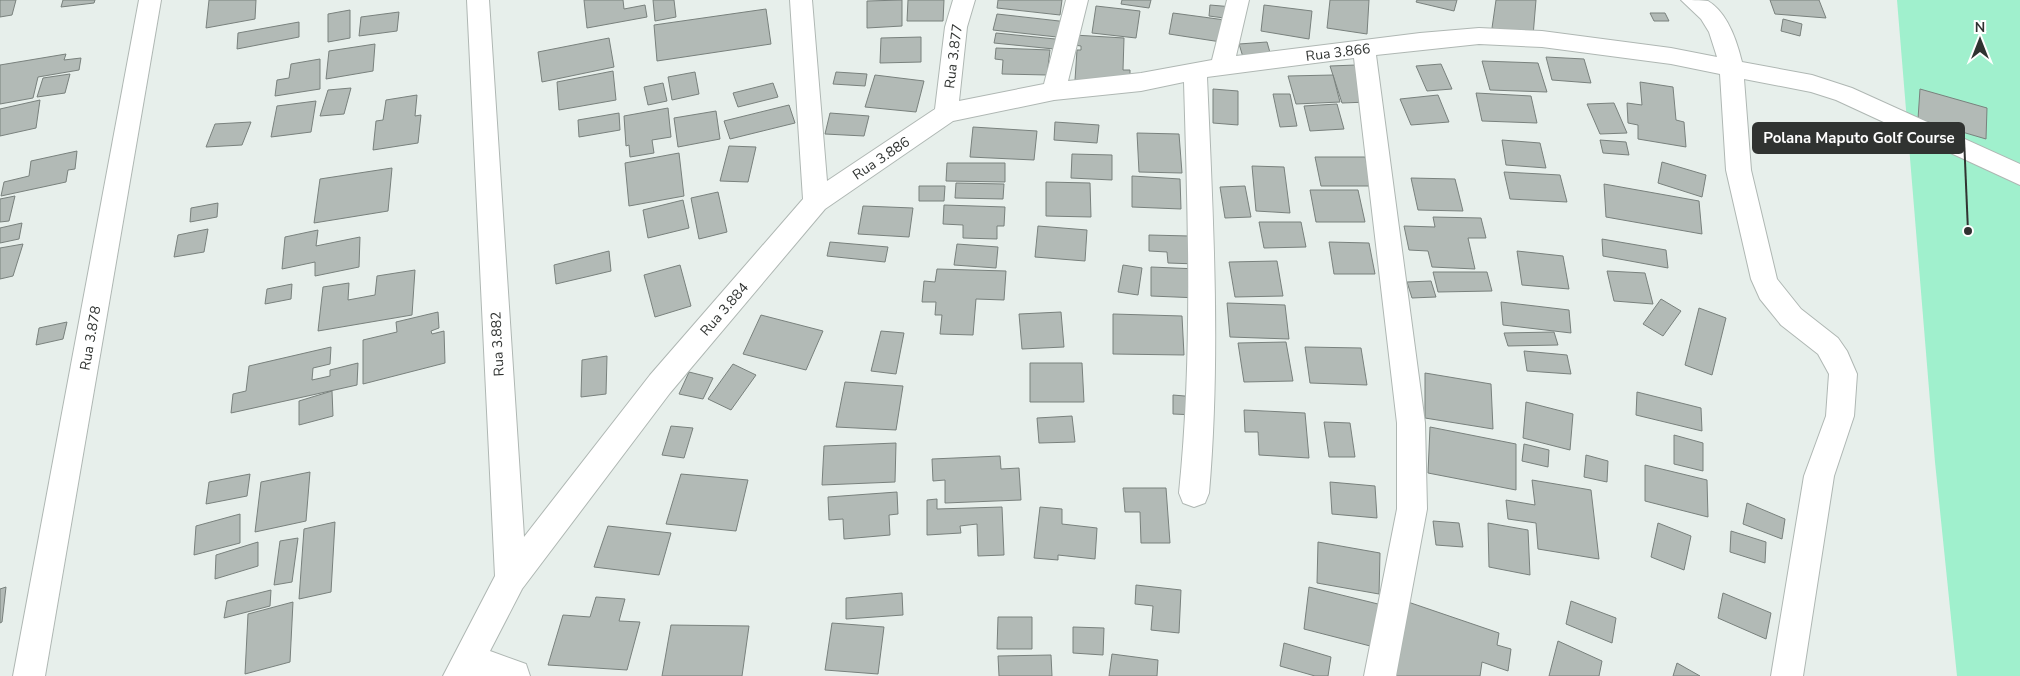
<svg xmlns="http://www.w3.org/2000/svg" width="2020" height="676" font-family="'Nunito Sans',sans-serif">
	<rect width="100%" height="100%" fill="#e7efeb"/>
	<!-- green -->
	<path fill="#a0f0cd" d="M1897,0h123v676h-63l-22,-214z"/>
	<!-- building -->
	<g fill="#b2bab6" stroke="#79817d">
		<path d="M0,0h16l-4,15 -12,2z"/>
		<path d="M63,0h32l-1,3 -33,4z"/>
		<path d="M209,0h47l-1,19 -49,9z"/>
		<path d="M584,0h39l1,9 21,-4 2,12 -60,11z"/>
		<path d="M653,0h21l2,17 -21,4z"/>
		<path d="M902,0v26l-35,2v-27z"/>
		<path d="M908,0h36l-1,21h-36z"/>
		<path d="M998,0h64l-2,15 -63,-7z"/>
		<path d="M1122,0h29l-2,8 -28,-4z"/>
		<path d="M1330,0h39l-2,34 -40,-6z"/>
		<path d="M1417,0h40l-3,11 -38,-9z"/>
		<path d="M1496,0h40l-3,36 -41,-8z"/>
		<path d="M1770,0h49l7,18 -51,-4z"/>
		<path d="M1210,5l23,2 -1,12 -23,-3z"/>
		<path d="M1264,5l48,6 -3,28 -48,-8z"/>
		<path d="M1096,6l44,5 -4,27 -44,-5z"/>
		<path d="M766,9l5,35 -114,17 -3,-36z"/>
		<path d="M350,10v28l-22,4v-28z"/>
		<path d="M399,12l-2,19 -38,5 2,-19z"/>
		<path d="M1173,13l52,7 -4,22 -52,-8z"/>
		<path d="M1650,13h15l4,8h-15z"/>
		<path d="M997,14l71,8 -2,16 -73,-8z"/>
		<path d="M1783,19l19,5 -2,12 -19,-5z"/>
		<path d="M299,22v15l-62,12 1,-16z"/>
		<path d="M996,33l69,7 -1,10 -70,-7z"/>
		<path d="M1074,35l50,3 -1,32h7v13l-55,-3 2,-30h4v-4l-7,-1z"/>
		<path d="M921,37v25l-41,1 1,-25z"/>
		<path d="M609,38l5,29 -72,15 -4,-30z"/>
		<path d="M1267,42l4,14 -28,1 -4,-13z"/>
		<path d="M375,44l-2,27 -47,8 3,-28z"/>
		<path d="M996,48l54,2 -3,25 -45,-1 1,-14 -8,-1z"/>
		<path d="M66,54l-2,6 17,-2 -2,12 -41,7 -5,21 -33,6v-39z"/>
		<path d="M1546,57l38,2 7,24 -39,-3z"/>
		<path d="M320,59v30l-45,7 2,-16 12,-2 2,-14z"/>
		<path d="M1482,61l56,2 9,29 -57,-2z"/>
		<path d="M1441,64l11,25 -25,2 -11,-25z"/>
		<path d="M1356,65l12,37 -26,1 -12,-37z"/>
		<path d="M613,71l3,29 -57,10 -2,-28z"/>
		<path d="M695,72l4,22 -27,6 -4,-23z"/>
		<path d="M836,72l31,2 -2,12 -32,-2z"/>
		<path d="M70,74l-5,19 -28,4 6,-19z"/>
		<path d="M875,75l49,6 -8,31 -51,-5z"/>
		<path d="M1333,75l7,27 -44,2 -8,-28z"/>
		<path d="M1640,82l33,5 3,33 8,2 2,25 -48,-8v-14l-10,-2 -1,-20 15,2z"/>
		<path d="M663,83l4,18 -19,4 -4,-18z"/>
		<path d="M773,83l5,14 -40,10 -5,-14z"/>
		<path d="M351,88l-7,26 -24,2 8,-26z"/>
		<path d="M1213,89l25,2v34l-25,-2z"/>
		<path d="M1920,89l67,19 -1,31 -68,-20z"/>
		<path d="M1476,93l55,3 6,27 -55,-2z"/>
		<path d="M1273,94h17l7,32 -17,1z"/>
		<path d="M417,95l-2,21 6,-1 -3,28 -45,7 3,-29 7,-1 3,-20z"/>
		<path d="M1438,95l11,27 -38,3 -11,-26z"/>
		<path d="M40,100l-4,28 -36,8v-27z"/>
		<path d="M316,101l-5,31 -40,5 6,-31z"/>
		<path d="M1614,103l13,30 -27,1 -13,-30z"/>
		<path d="M1337,104l7,25 -34,2 -6,-25z"/>
		<path d="M789,105l6,18 -65,16 -6,-18z"/>
		<path d="M668,108l3,29 -19,3 2,13 -24,4 -1,-12 -3,1 -2,-30z"/>
		<path d="M716,111l4,28 -42,8 -4,-29z"/>
		<path d="M619,113l1,17 -41,7 -1,-17z"/>
		<path d="M830,113l39,3 -5,20 -39,-2z"/>
		<path d="M251,122l-9,23 -36,2 9,-23z"/>
		<path d="M1055,122l44,3 -2,18 -43,-3z"/>
		<path d="M973,127l64,4 -3,29 -64,-3z"/>
		<path d="M1137,133l42,1 3,39 -43,-1z"/>
		<path d="M1502,140l38,3 6,25 -40,-3z"/>
		<path d="M1600,140l26,2 3,13 -26,-2z"/>
		<path d="M729,146l27,1 -8,35 -28,-1z"/>
		<path d="M77,151l-2,18 -7,1 -2,12 -65,14 3,-14 25,-6 2,-15z"/>
		<path d="M679,153l5,43 -55,10 -4,-43z"/>
		<path d="M1072,154l40,1v25l-41,-2z"/>
		<path d="M1315,157h50l7,29h-51z"/>
		<path d="M1662,162l44,13 -4,22 -44,-14z"/>
		<path d="M947,163h58v19l-59,-1z"/>
		<path d="M1252,166l32,1 6,46 -34,-2z"/>
		<path d="M392,168l-4,43 -74,12 6,-44z"/>
		<path d="M1504,172l56,3 7,27 -57,-3z"/>
		<path d="M1132,176l48,3 1,30 -49,-2z"/>
		<path d="M1411,178l44,1 8,32 -45,-1z"/>
		<path d="M1046,182l44,1 1,34 -45,-1z"/>
		<path d="M956,183l48,1 -1,15 -48,-1z"/>
		<path d="M1604,184l95,17 3,33 -96,-17z"/>
		<path d="M919,186h26l-1,15h-25z"/>
		<path d="M1245,186l6,31 -26,1 -5,-31z"/>
		<path d="M1310,190h48l7,32h-49z"/>
		<path d="M718,192l9,40 -28,7 -8,-41z"/>
		<path d="M15,196l-6,25 -9,1v-23z"/>
		<path d="M683,200l6,28 -41,10 -5,-28z"/>
		<path d="M218,203l-1,14 -27,5 1,-14z"/>
		<path d="M944,205l61,2 -1,19h-7v13l-34,-1v-13l-20,-1z"/>
		<path d="M863,206l50,2 -4,29 -51,-3z"/>
		<path d="M1433,217l48,1 5,20h-18l7,31 -43,-2 -4,-16 -19,-1 -5,-24 31,1z"/>
		<path d="M1259,222h42l5,25 -42,1z"/>
		<path d="M22,223l-3,16 -19,4v-15z"/>
		<path d="M1038,226l49,4 -2,31 -50,-4z"/>
		<path d="M208,229l-4,23 -30,5 4,-22z"/>
		<path d="M318,230l-2,16 44,-9 -1,30 -44,9v-14l-33,7 3,-32z"/>
		<path d="M1149,235l40,1 8,28 -29,-1 -1,-11 -18,-1z"/>
		<path d="M1602,239l64,11 2,18 -65,-12z"/>
		<path d="M830,242l58,5 -3,15 -58,-6z"/>
		<path d="M1329,242l40,1 6,31h-41z"/>
		<path d="M23,244l-10,32 -13,3v-31z"/>
		<path d="M957,244l41,3 -2,21 -42,-3z"/>
		<path d="M609,251l2,20 -55,13 -2,-19z"/>
		<path d="M1517,251l46,5 6,33 -47,-4z"/>
		<path d="M1277,261l6,35 -48,1 -6,-35z"/>
		<path d="M680,265l11,41 -36,11 -11,-42z"/>
		<path d="M1123,265l19,3 -4,27 -20,-3z"/>
		<path d="M1151,267l47,2 1,29 -48,-2z"/>
		<path d="M937,269l69,2 -2,29 -28,-1 -3,36 -33,-1 2,-19h-7l1,-13h-14l2,-21 11,1z"/>
		<path d="M415,270l-3,45 -94,16 5,-44 26,-4 -1,17 27,-5 2,-19z"/>
		<path d="M1607,271l38,2 8,31 -39,-3z"/>
		<path d="M1433,272h54l5,19 -54,1z"/>
		<path d="M1431,281l5,16 -24,1 -5,-16z"/>
		<path d="M292,284l-1,15 -26,5 2,-15z"/>
		<path d="M1661,299l20,12 -18,25 -20,-12z"/>
		<path d="M1501,302l68,8 2,23 -68,-8z"/>
		<path d="M1227,303l58,2 4,34 -59,-2z"/>
		<path d="M1699,308l27,10 -14,57 -27,-10z"/>
		<path d="M438,312l1,16 -8,3 1,3 12,-3 1,32 -82,21v-44l34,-8 -1,-10z"/>
		<path d="M1061,312l3,35 -42,2 -3,-35z"/>
		<path d="M1113,314l69,2 2,39 -71,-1z"/>
		<path d="M761,315l62,16 -17,39 -63,-16z"/>
		<path d="M67,322l-4,17 -27,6 3,-17z"/>
		<path d="M881,331l23,2 -8,41 -25,-3z"/>
		<path d="M1554,332l4,13 -50,1 -4,-13z"/>
		<path d="M1286,342l7,39 -49,1 -6,-39z"/>
		<path d="M331,347l-1,17 -17,4 -1,12 18,-4v-6l28,-7 -1,22 -126,28 2,-19 13,-3 3,-25z"/>
		<path d="M1305,347l56,1 6,37 -57,-2z"/>
		<path d="M1524,351l43,4 4,19 -44,-3z"/>
		<path d="M607,356l-1,38 -25,3 1,-37z"/>
		<path d="M1030,363h52l2,39h-54z"/>
		<path d="M733,364l23,11 -25,35 -23,-11z"/>
		<path d="M689,372l24,6 -10,21 -24,-5z"/>
		<path d="M1425,373l66,11 2,45 -68,-11z"/>
		<path d="M845,382l58,4 -7,44 -60,-3z"/>
		<path d="M332,391l1,25 -34,9v-24z"/>
		<path d="M1637,392l64,16 1,23 -66,-16z"/>
		<path d="M1173,395l23,2 1,18 -24,-1z"/>
		<path d="M1526,402l47,12 -3,36 -47,-12z"/>
		<path d="M1244,410l61,3 4,45 -50,-3 -1,-23h-13z"/>
		<path d="M1072,416l3,26 -36,1 -2,-25z"/>
		<path d="M1324,422l26,1 5,34h-26z"/>
		<path d="M671,426l22,2 -9,30 -22,-3z"/>
		<path d="M1430,427l86,17v46l-88,-17z"/>
		<path d="M1674,435l29,8v28l-29,-7z"/>
		<path d="M896,443l-1,39 -73,3 2,-39z"/>
		<path d="M1524,444l25,6 -1,17 -26,-6z"/>
		<path d="M1586,455l22,6 -1,21 -23,-5z"/>
		<path d="M1000,456l1,13 18,-1 2,32 -76,3v-23l-12,1 -1,-22z"/>
		<path d="M1645,465l62,15 1,37 -63,-16z"/>
		<path d="M310,472l-4,49 -51,11 6,-50z"/>
		<path d="M250,474l-3,22 -41,8 3,-22z"/>
		<path d="M681,474l67,6 -12,51 -70,-7z"/>
		<path d="M1532,480l59,10 8,69 -61,-10 -2,-26 -28,-4 -2,-19 29,5z"/>
		<path d="M1330,482l45,4 2,32 -45,-4z"/>
		<path d="M1123,488h43l4,55h-29l-1,-31h-15z"/>
		<path d="M897,492l1,22 -9,1 1,20 -46,4 -1,-20 -14,1 -1,-23z"/>
		<path d="M937,499v10l65,-2 2,48 -26,1 -1,-32 -17,2 1,7 -34,2v-35z"/>
		<path d="M1747,503l38,16 -3,20 -39,-15z"/>
		<path d="M1040,507l22,2v15l35,4 -2,31 -37,-4v5l-24,-2z"/>
		<path d="M240,514v29l-46,12 2,-29z"/>
		<path d="M1433,521l26,2 4,24 -27,-2z"/>
		<path d="M335,522l-4,70 -32,7 5,-70z"/>
		<path d="M1488,523l40,7 2,45 -41,-8z"/>
		<path d="M1658,523l33,13 -7,34 -33,-13z"/>
		<path d="M608,526l63,7 -12,42 -65,-8z"/>
		<path d="M1731,531l35,11 -1,21 -35,-11z"/>
		<path d="M298,538l-6,44 -18,3 6,-44z"/>
		<path d="M258,542v24l-43,13 1,-24z"/>
		<path d="M1318,542l62,11 -1,41 -62,-11z"/>
		<path d="M1136,585l45,5 -2,43 -28,-3 2,-24 -18,-2z"/>
		<path d="M6,587l-4,35 -2,1v-34z"/>
		<path d="M1309,587l73,18 -4,43 -74,-19z"/>
		<path d="M271,590l-1,16 -46,12 3,-17z"/>
		<path d="M902,593l1,22 -57,4v-21z"/>
		<path d="M1723,593l48,20 -5,26 -48,-21z"/>
		<path d="M596,597l29,2 -6,22 21,1 -13,48 -79,-5 15,-50 27,2z"/>
		<path d="M1571,601l45,17 -4,25 -46,-19z"/>
		<path d="M293,602l-3,60 -45,12 3,-60z"/>
		<path d="M1408,602l91,31 -2,12 14,4 -3,22 -26,-9 -2,14h-87z"/>
		<path d="M998,617h34v32h-35z"/>
		<path d="M832,623l52,4 -6,47 -53,-4z"/>
		<path d="M671,625l78,1 -7,50h-80z"/>
		<path d="M1073,627l31,1 -1,27 -30,-2z"/>
		<path d="M1558,641l44,20 -3,15h-50z"/>
		<path d="M1284,643l47,14 -3,19h-13l-35,-10z"/>
		<path d="M1112,654l46,6 -1,16h-48z"/>
		<path d="M1051,655l1,21h-53l-1,-20z"/>
		<path d="M1677,663l23,13h-27z"/>
	</g>
	<g fill="none" stroke-linecap="round" stroke-linejoin="round">
		<defs>
			<g id="street">
				<path d="M139,0h22l-116,676h-32z"/>
				<path d="M467,0h22l35,537 126,-162 153,-176 -13,-199h22l15,181 108,-72 10,-82 8,-27h22l-8,27 -8,74 85,-17 22,-84h22l-20,81 73,-8 71,-13 15,-60h22l-13,56 184,-23 59,-5 63,3 129,17 46,9 -8,-25 -8,-13 -20,-19c7,0 21,0 27,1 19,11 29,40 34,61l70,13 40,13 168,76v21l-184,-85 -25,-8 -67,-13 7,91 26,109 24,30 37,29 9,13 10,23 -3,42 -20,60 -31,200h-32l33,-200 22,-60 3,-42 -11,-20 -37,-29 -21,-26 -9,-20 -25,-109 -6,-96 -49,-10 -129,-17 -63,-3 -103,11 49,368 2,86 -31,167h-32l33,-167v-86l-43,-365 -147,19c6,139 14,278 2,416l-4,10 -11,4 -11,-4 -4,-10c14,-137 9,-274 5,-411l-43,9 -87,9 -101,21 -128,88 -155,184 -148,196 -32,62 36,13 4,12h-87l52,-100z"/>
			</g>
		</defs>
		<!-- street casing -->
		<use href="#street" stroke="#afb7b3" stroke-width="2"/>
		<!-- street -->
		<use href="#street" fill="#fff" fill-rule="evenodd"/>
	</g>
	<g text-anchor="middle" stroke-width="5" stroke-linejoin="round" paint-order="stroke">
		<!-- street labels -->
		<g font-size="14" fill="#303331" stroke="#fff">
			<text transform="translate(1338 52) rotate(-7)" y="5">Rua 3.866</text>
			<text transform="translate(953 56) rotate(-83)" y="5">Rua 3.877</text>
			<text transform="translate(881 158) rotate(-34)" y="5">Rua 3.886</text>
			<text transform="translate(724 309) rotate(-49)" y="5">Rua 3.884</text>
			<text transform="translate(90 338) rotate(-80)" y="5">Rua 3.878</text>
			<text transform="translate(497 344) rotate(-93)" y="5">Rua 3.882</text>
		</g>
	</g>
	<!-- callouts -->
	<path fill="none" stroke="#303331" stroke-width="2" d="M1968 231L1964 138"/>
	<circle fill="#303331" stroke="#fff" stroke-width="2" cx="1968" cy="231" r="5"/>
	<rect fill="#303331" stroke="#303331" stroke-width="2" x="1753" y="123" width="211" height="30" rx="5"/>
	<g font-size="15" text-anchor="middle" font-weight="bold" fill="#fff">
		<text x="1859" y="143">Polana Maputo Golf Course</text>
	</g>
	<!-- north arrow -->
	<g transform="translate(1980 40)" stroke="#ffffff" stroke-width="4" paint-order="stroke">
	<path d="M0-4L9 19L0 12L-9 19Z" fill="#303331"/>
	<text y="-8" font-size="14" font-weight="bold" text-anchor="middle" fill="#303331">N</text>
	</g>
</svg>
